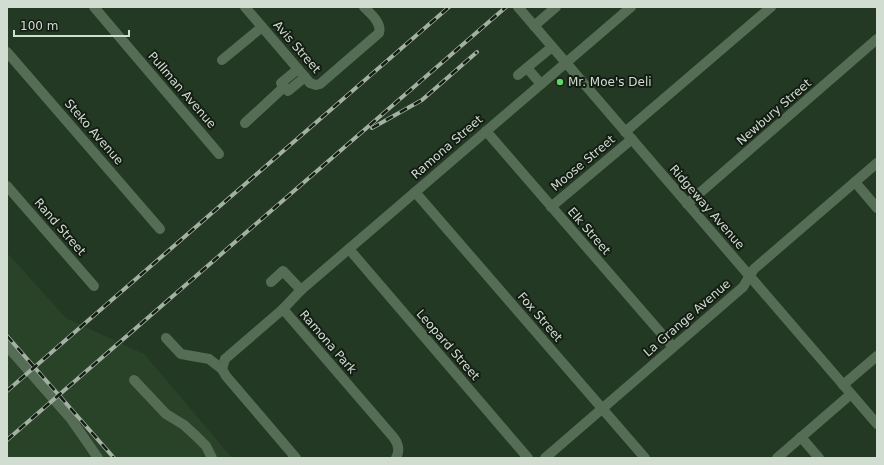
<svg xmlns="http://www.w3.org/2000/svg" width="884" height="465" font-family="'DejaVu Sans',sans-serif">
	<rect width="100%" height="100%" fill="#243924"/>
	<!-- built -->
	<path fill="#294329" d="M7,253l59,65 78,36 88,104h-225z"/>
	<g fill="none" stroke-linecap="round" stroke-linejoin="round">
		<!-- minor -->
		<g stroke="#556c55" stroke-width="10">
			<path d="M94,7l125,147"/>
			<path d="M245,7l65,76 6,2 4,-1 59,-51c3,-10 -8,-19 -15,-26"/>
			<path d="M518,7l359,417"/>
			<path d="M534,26l22,-19"/>
			<path d="M7,52l153,177"/>
			<path d="M222,60l40,-33"/>
			<path d="M527,68l14,16"/>
			<path d="M298,69l-17,14 7,8 17,-14"/>
			<path d="M518,75l34,-28"/>
			<path d="M245,123l39,-36"/>
			<path d="M486,131l187,216"/>
			<path d="M625,132l146,-125"/>
			<path d="M855,182l22,26"/>
			<path d="M7,186l87,100"/>
			<path d="M415,192l230,266"/>
			<path d="M687,204l190,-165"/>
			<path d="M551,207l81,-68"/>
			<path d="M349,249l179,209"/>
			<path d="M271,282l12,-11 18,19"/>
			<path d="M283,309l18,-19 330,-283"/>
			<path d="M166,338l15,16 28,5 13,10"/>
			<path d="M7,346l64,73 27,39"/>
			<path d="M134,380l32,34 18,11 12,11 10,10 6,12"/>
			<path d="M843,385l34,-29"/>
			<path d="M801,437l18,21"/>
			<path d="M296,458l-70,-82 -4,-7 3,-10 58,-50 111,129c5,7 6,13 2,20"/>
			<path d="M545,458l198,-171 11,-18 123,-106"/>
			<path d="M777,458l74,-64"/>
		</g>
		<defs>
			<g id="rail">
				<path d="M372,128l50,-28 55,-48"/>
				<path d="M7,336l107,122"/>
				<path d="M7,391l442,-384"/>
				<path d="M7,440l499,-433"/>
			</g>
		</defs>
		<!-- rail casing -->
		<use href="#rail" stroke="#a3b1a2" stroke-width="4"/>
		<!-- rail -->
		<use href="#rail" stroke="#141d14" stroke-width="2.5" stroke-dasharray="8" stroke-linecap="butt"/>
	</g>
	<!-- markers -->
	<circle fill="#63d469" stroke="#141d14" stroke-width="1.5" cx="560" cy="82" r="4"/>
	<g text-anchor="middle" stroke-width="4" stroke-linejoin="round" paint-order="stroke">
		<!-- street labels -->
		<g font-size="12" fill="#d1ddd0" stroke="#141d14">
			<text transform="translate(297 47) rotate(49)" y="4">Avis Street</text>
			<text transform="translate(182 90) rotate(49)" y="4">Pullman Avenue</text>
			<text transform="translate(774 112) rotate(-41)" y="4">Newbury Street</text>
			<text transform="translate(94 132) rotate(49)" y="4">Steko Avenue</text>
			<text transform="translate(447 147) rotate(-41)" y="4">Ramona Street</text>
			<text transform="translate(583 163) rotate(-40)" y="4">Moose Street</text>
			<text transform="translate(707 207) rotate(49)" y="4">Ridgeway Avenue</text>
			<text transform="translate(60 227) rotate(49)" y="4">Rand Street</text>
			<text transform="translate(589 231) rotate(49)" y="4">Elk Street</text>
			<text transform="translate(540 317) rotate(49)" y="4">Fox Street</text>
			<text transform="translate(687 318) rotate(-41)" y="4">La Grange Avenue</text>
			<text transform="translate(328 342) rotate(49)" y="4">Ramona Park</text>
			<text transform="translate(448 345) rotate(49)" y="4">Leopard Street</text>
		</g>
		<!-- poi labels -->
		<g font-size="12" fill="#d1ddd0" stroke="#141d14" text-anchor="start">
			<text x="568" y="86">Mr. Moe's Deli</text>
		</g>
	</g>
	<!-- border -->
	<rect width="884" height="465" fill="none" stroke="#d1ddd0" stroke-width="16"/>
	<!-- scale -->
	<path d="M14 30v6h115v-6" fill="none" stroke="#d1ddd0" stroke-width="2"/>
	<text x="20" y="30" font-size="12" fill="#d1ddd0" stroke="#141d14" stroke-width="3" paint-order="stroke">100 m</text>
</svg>
